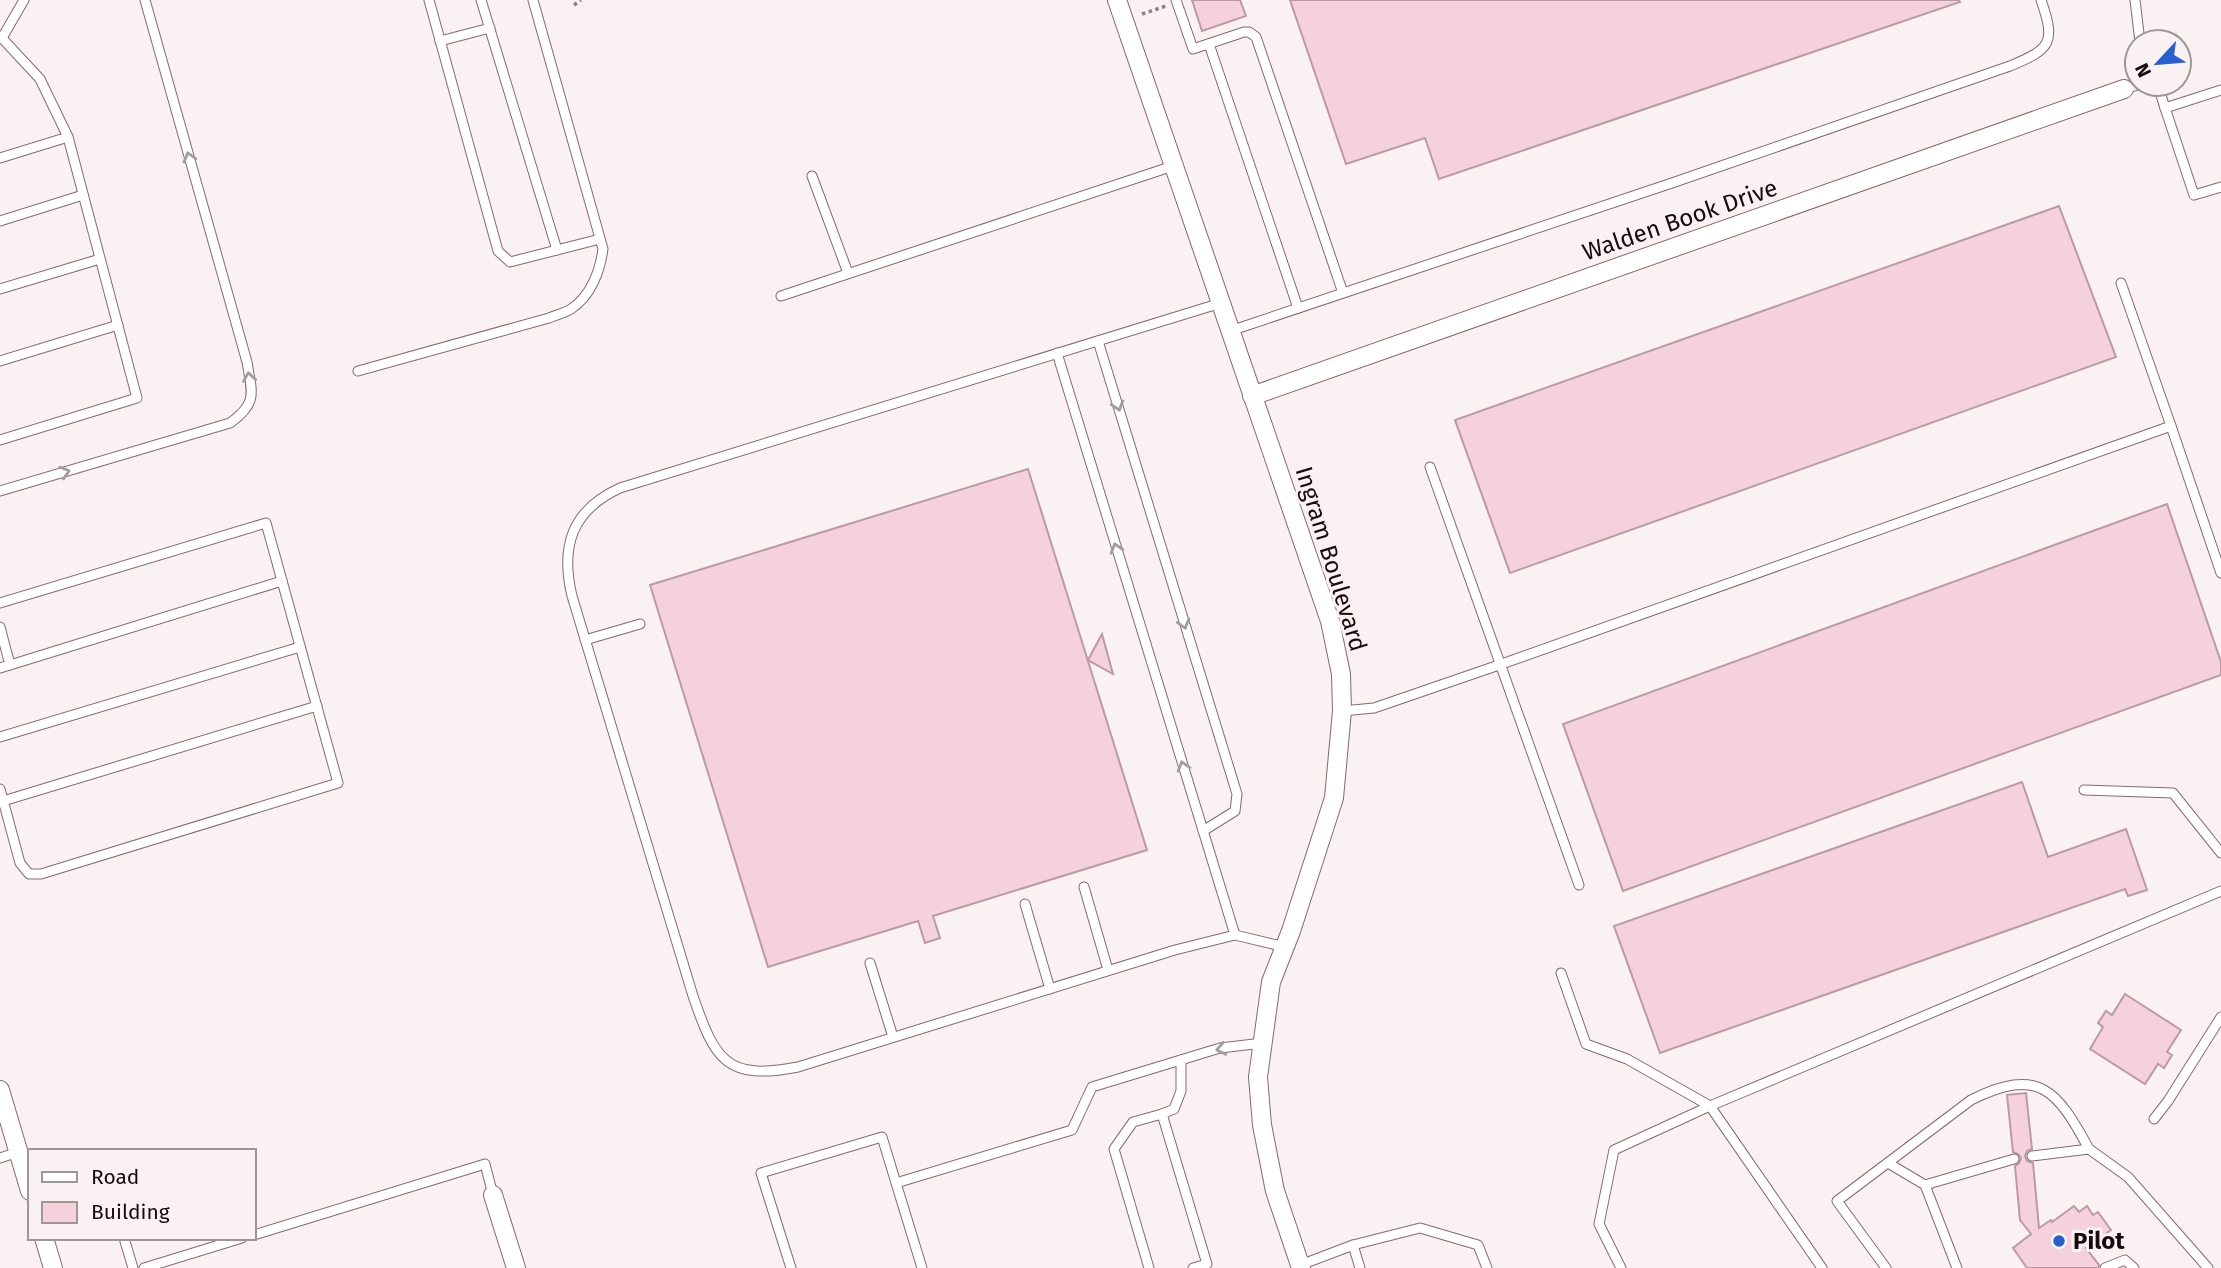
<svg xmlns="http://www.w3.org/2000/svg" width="2221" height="1268" font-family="'Fira Sans',sans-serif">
	<rect width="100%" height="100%" fill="#faf2f2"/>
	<!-- building -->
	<g fill="#f4d1dd" stroke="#bb9aa6" stroke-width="2">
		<path d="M1192,0h48l6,16 -44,15z"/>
		<path d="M1290,0h669l1,2 -521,177 -14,-41 -79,26z"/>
		<path d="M2059,206l57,151 -606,216 -55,-153z"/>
		<path d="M1028,469l119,381 -214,66 7,22 -15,5 -7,-22 -150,46 -118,-382z"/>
		<path d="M2167,504l54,158v13l-598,216 -60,-167z"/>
		<path d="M1102,634l11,40 -25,-14z"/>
		<path d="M2022,782l26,75 78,-28 21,61 -19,6 -3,-7 -465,164 -46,-127z"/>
		<path d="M2125,994l56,36 -14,22 5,3 -8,13 -6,-4 -13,20 -55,-35 13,-22 -5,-4 8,-12 6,4z"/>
		<path d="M2026,1093l6,56 -5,2 -2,5 2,5 6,2 6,65 12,-8 1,2 22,-16 5,6 8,-6 6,9 5,-3 13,18 -25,18 13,17 -1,3h-71l-14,-20 18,-14 -11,-14 -5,-54 4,-3 2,-5 -3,-4 -5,-2 -6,-57z"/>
	</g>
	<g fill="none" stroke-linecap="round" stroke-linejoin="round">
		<defs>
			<g id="service">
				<path d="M429,0l69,251 12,11 90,-23"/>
				<path d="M481,0l76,250"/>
				<path d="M1176,0l17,49 51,-17h5l7,5 87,256"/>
				<path d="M2135,0l5,42"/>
				<path d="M0,36l40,43 28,58 69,261 -137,42"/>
				<path d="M2,38l22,-38"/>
				<path d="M440,41l50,-13"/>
				<path d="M1209,44l89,264"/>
				<path d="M2148,84l12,8 5,16 56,-18"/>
				<path d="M2124,89l17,-5"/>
				<path d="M2165,108l29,87 27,-8"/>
				<path d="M0,158l68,-21"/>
				<path d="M812,176l36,97"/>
				<path d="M0,221l83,-26"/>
				<path d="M2121,283l50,143"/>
				<path d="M0,289l100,-30"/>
				<path d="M781,296l392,-130"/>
				<path d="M1221,303l-601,185c-48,22 -60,58 -48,108l121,400c22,64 33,85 105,71l377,-117 60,-15 50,12"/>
				<path d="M1230,331l442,-148 338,-117c41,-17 46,-23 31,-66"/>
				<path d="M1098,341l139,453 -2,17 -32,20"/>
				<path d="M1057,353l178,582"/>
				<path d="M0,361l118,-36"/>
				<path d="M358,371l191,-53c7,-3 16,-5 22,-9 20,-13 29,-38 32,-60l-70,-249"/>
				<path d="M1430,467l149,418"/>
				<path d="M0,491l230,-68c28,-20 22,-30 17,-61l-102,-362"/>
				<path d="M0,603l266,-80 72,260 -297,91h-12l-9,-11 -20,-74"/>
				<path d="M0,627l10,38 -10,3"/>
				<path d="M585,640l55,-16"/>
				<path d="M10,665l272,-84"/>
				<path d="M1342,711l32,-3 125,-43 672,-239 50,147"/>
				<path d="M0,737l300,-90"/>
				<path d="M2084,790l89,3 48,60"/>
				<path d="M3,801l314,-95"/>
				<path d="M1084,887l24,83"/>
				<path d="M1025,904l25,85"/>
				<path d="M870,963l23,74"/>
				<path d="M1561,973l25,71 41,15 83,47 112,162"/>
				<path d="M1162,1114l12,-5 7,-18v-31"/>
				<path d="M2154,1119l14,-18 53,-84"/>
				<path d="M2032,1156l57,-7 39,28 80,91"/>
				<path d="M0,1158l18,-6"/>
				<path d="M1888,1163l37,22 89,-26"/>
				<path d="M1925,1185l32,83"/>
				<path d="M254,1235l231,-71 8,31"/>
				<path d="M124,1238l9,30"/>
				<path d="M1353,1245l67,-17 58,17 9,23"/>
				<path d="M1298,1266l55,-21 7,23"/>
				<path d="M144,1268l98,-30"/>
				<path d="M791,1268l-30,-95 121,-36 14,46"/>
				<path d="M922,1268l-26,-85 176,-53 20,-43 128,-39 43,-5"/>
				<path d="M1149,1268l-35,-119 19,-27 29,-8 45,150 -14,4"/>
				<path d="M1621,1268l-22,-44 15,-74 96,-44 511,-215"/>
				<path d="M1886,1268l-49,-67 134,-101c68,-34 86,-10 118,49"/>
				<path d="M2105,1268l20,-8 9,8"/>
			</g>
			<g id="minor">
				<path d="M1117,0l213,621 11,53 1,37 -8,87 -43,133 -20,51 -13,95 4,48 13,66 26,77"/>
				<path d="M1252,396l872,-307"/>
				<path d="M0,1090l30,101"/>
				<path d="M493,1195l23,73"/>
				<path d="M44,1238l9,30"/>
			</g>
		</defs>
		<!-- service casing -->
		<use href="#service" stroke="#8a6869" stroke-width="11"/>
		<!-- minor casing -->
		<use href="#minor" stroke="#8a6869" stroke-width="20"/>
		<!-- path -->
		<g stroke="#8b8181" stroke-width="3.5" stroke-dasharray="3.5 3.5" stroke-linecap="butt">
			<path d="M574,5l7,-5"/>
			<path d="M1142,14l24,-8"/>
		</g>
		<!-- service -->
		<use href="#service" stroke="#fff" stroke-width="9"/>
		<!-- minor -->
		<use href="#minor" stroke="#fff" stroke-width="18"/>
	</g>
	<!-- one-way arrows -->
	<defs><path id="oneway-chevron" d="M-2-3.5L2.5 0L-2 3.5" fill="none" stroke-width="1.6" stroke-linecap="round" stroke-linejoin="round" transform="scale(1.75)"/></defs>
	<g stroke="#a29d9d">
		<use href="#oneway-chevron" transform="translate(189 157) rotate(-106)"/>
		<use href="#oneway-chevron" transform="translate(249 377) rotate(-99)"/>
		<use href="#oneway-chevron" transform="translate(1118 406) rotate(73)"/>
		<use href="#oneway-chevron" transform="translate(65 472) rotate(-16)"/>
		<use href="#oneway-chevron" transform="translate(1116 548) rotate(-107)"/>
		<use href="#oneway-chevron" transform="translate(1184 624) rotate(73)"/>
		<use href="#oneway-chevron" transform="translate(1183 766) rotate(-107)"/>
		<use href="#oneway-chevron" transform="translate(1221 1049) rotate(168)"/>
	</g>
	<!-- markers -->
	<circle fill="#2760ce" stroke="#faf2f2" stroke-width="2.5" cx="2059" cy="1241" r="7"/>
	<g text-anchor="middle" stroke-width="6" stroke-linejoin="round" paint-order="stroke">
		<!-- street labels -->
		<g font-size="24" fill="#170b0b" stroke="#faf2f2">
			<text transform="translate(1680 220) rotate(-19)" y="8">Walden Book Drive</text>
			<text transform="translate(1331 559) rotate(73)" y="8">Ingram Boulevard</text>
		</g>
		<!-- poi labels -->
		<g font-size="24" font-weight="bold" fill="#170b0b" stroke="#faf2f2" text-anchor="start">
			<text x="2073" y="1249">Pilot</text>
		</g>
	</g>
	<!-- legend -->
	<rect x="28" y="1149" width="228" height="91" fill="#faf2f2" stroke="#9f9696" stroke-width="2"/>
	<rect x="42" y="1172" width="35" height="10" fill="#ffffff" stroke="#9f9696" stroke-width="2"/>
	<text x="91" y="1184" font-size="21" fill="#170b0b">Road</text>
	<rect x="42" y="1202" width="35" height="21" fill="#f4d1dd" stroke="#9f9696" stroke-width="2"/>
	<text x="91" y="1219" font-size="21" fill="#170b0b">Building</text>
	<!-- north arrow -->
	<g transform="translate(2158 63) rotate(244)"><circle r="33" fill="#faf2f2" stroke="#9f9696" stroke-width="2"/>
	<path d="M0-5L12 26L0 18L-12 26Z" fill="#2760ce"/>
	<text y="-10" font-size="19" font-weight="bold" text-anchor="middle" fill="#170b0b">N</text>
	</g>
</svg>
